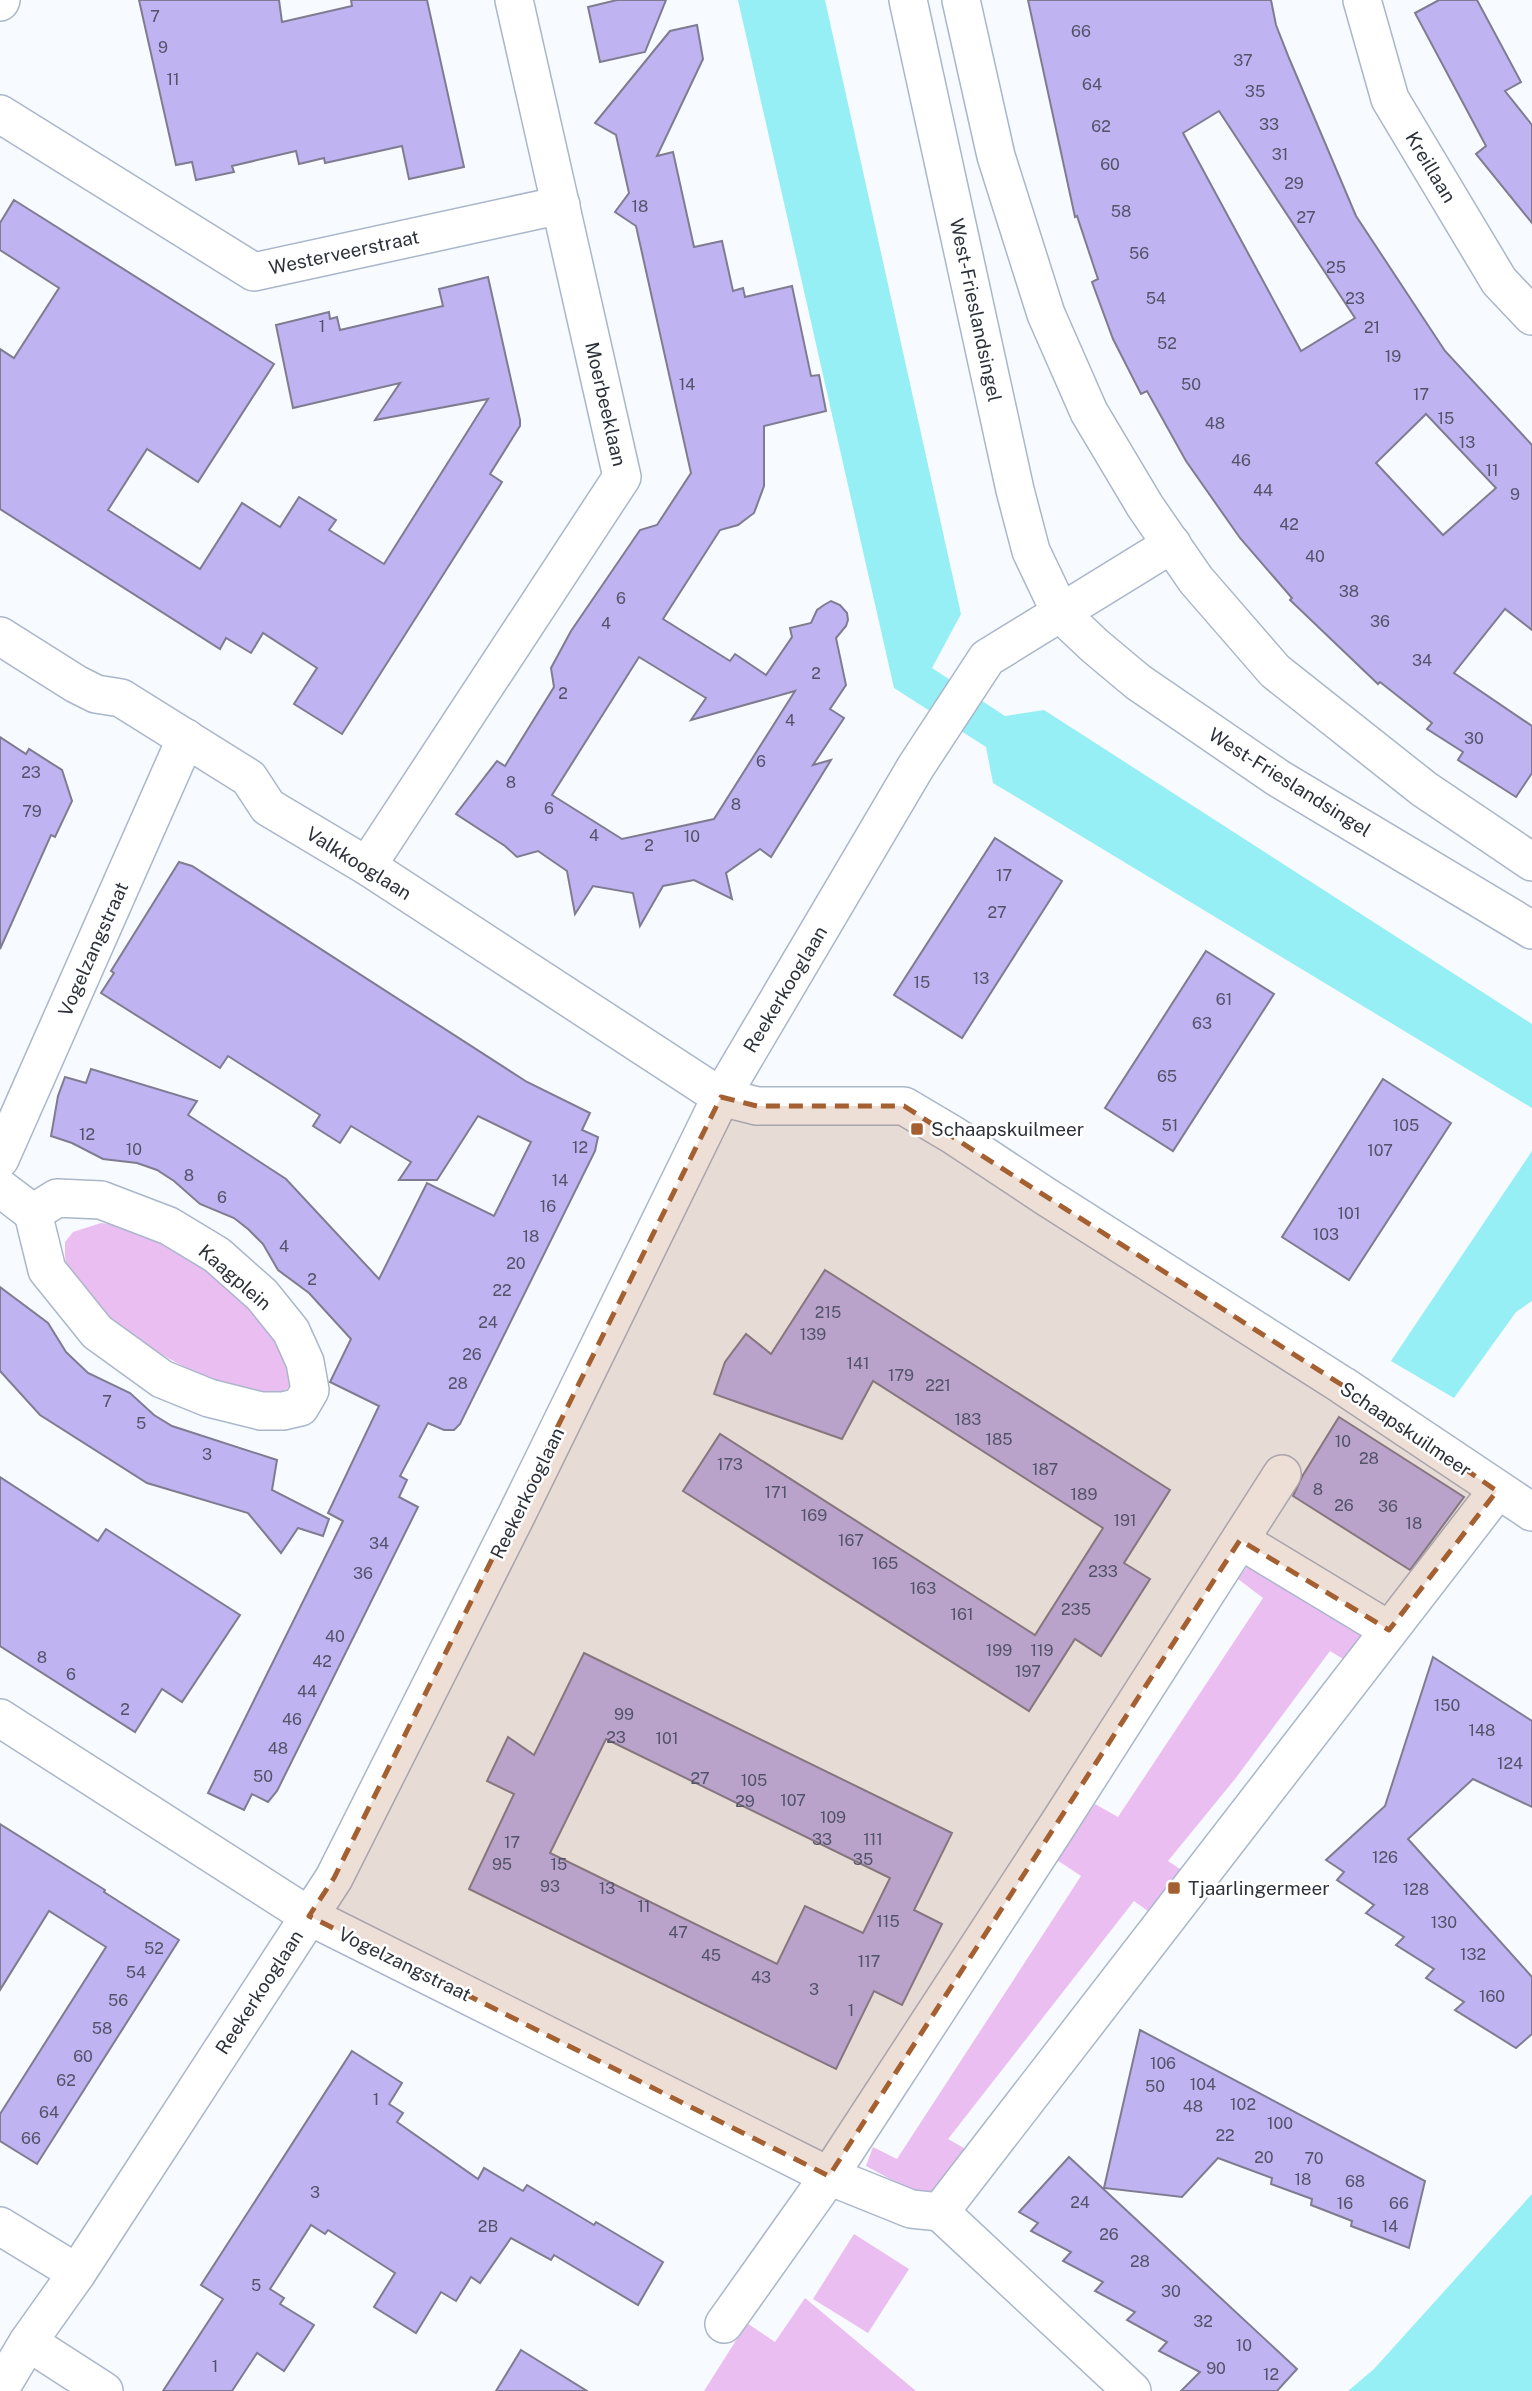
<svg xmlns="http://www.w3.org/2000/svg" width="1532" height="2391" font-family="'Public Sans',sans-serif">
	<rect width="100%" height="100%" fill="#f7fafe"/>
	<!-- green -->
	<g fill="#ebbef1">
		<path d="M101,1223c63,5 162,73 184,134 3,9 5,18 7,26 -25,43 -172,-49 -196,-75 -10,-11 -22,-27 -28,-40 -4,-7 -3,-18 -3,-26l8,-10z"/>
		<path d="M1251,1561l122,79 -20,25 -23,-14 -95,128 -67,82 21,14 -33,42 -22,-16 -186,238 23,13 -42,48 -63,-34 7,-19 24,12 184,-283 -24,-16 38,-56 23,13 145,-219 -25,-19z"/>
		<path d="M854,2234l55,35 -41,64 -55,-34z"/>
		<path d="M805,2298l111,93h-212l43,-68 28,19z"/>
	</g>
	<!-- water -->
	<g fill="#96eff5">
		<path d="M738,0h87l136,614 -29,54 73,48 39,-6 488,314v84l-539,-325 -7,-36 -92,-59z"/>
		<path d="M1532,1151v150l-16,11 -62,86 -63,-37z"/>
		<path d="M1532,2194v197h-184l26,-22z"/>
	</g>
	<!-- building -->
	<g fill="#bfb4f1" stroke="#7f7c91" stroke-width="2" fill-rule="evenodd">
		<path d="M139,0h140l3,22 70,-16 -1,-6h76l37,167 -55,12 -7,-33 -77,17 -1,-5 -25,6 -3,-13 -64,15 2,6 -38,8 -4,-18 -16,3z"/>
		<path d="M617,0h49l-21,52 -45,10 -12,-55z"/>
		<path d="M1028,0h243l5,25 13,33 67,158 89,135 87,94v185l-27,-21 -51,64 78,53v47l-16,24 -58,-37 5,-8 -36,-23 5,-6 -52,-41 -2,2 -88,-84 2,-2 -52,-60 -54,-77 -39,-70 -6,3 -28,-55 -21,-57 6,-3 -21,-63 -2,1zM1219,111l136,207 -54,33 -118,-218zM1426,414l70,74 -53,47 -67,-72z"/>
		<path d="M1439,0h38l44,82 -16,9 27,34v98l-56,-69 10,-8 -71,-133z"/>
		<path d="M697,25l6,34 -46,97 16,-4 21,95 28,-6 11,50 10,-3 2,9 47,-11 19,90 8,-1 7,36 -62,15v60l-10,27 -16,12 -18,5 -57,89 67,42 5,-7 31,21 26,-38 -2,-9 21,-5 6,-13 7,-5 7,-4 9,4 7,8 1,7 -2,6 -10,12 10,47 -16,24 14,9 -31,47 18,-5 -60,97 -11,-8 -34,24 6,26 -38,-19 -31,6 -23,40 -7,-33 -40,-7 -18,28 -8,-43 -29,-20 -21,6 -12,-11 -49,-32 41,-53 8,5 49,-79 -3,-19 20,-37 69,-101 17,-5 34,-52 -55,-247 -21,-14 14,-19 -13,-58 -21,-12 75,-92zM639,657l67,41 -15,22 104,-29 -81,128 -92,20 -70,-44z"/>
		<path d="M14,200l260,164 -76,118 -51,-33 -39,61 92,59 42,-66 38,24 19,-30 37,23 -7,10 55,34 104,-165 -113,21 25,-37 -107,25 -17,-83 53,-13 1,7 7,-2 3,13 103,-24 -4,-17 49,-12 32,143v6l-30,48 12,8 -160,252 -48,-30 23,-36 -54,-35 -12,20 -25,-15 -6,11 -220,-140v-160l14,9 45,-70 -59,-38v-27z"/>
		<path d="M0,737l26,17 3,-5 33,21 10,31 -17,36 -4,-2 -51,114z"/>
		<path d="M995,838l67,43 -100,157 -68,-43z"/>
		<path d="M179,862l13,4 335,216 63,31 -8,17 16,7 -3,14 -135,273 -6,6h-10l-16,-7 -28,53 7,4 -8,17 19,10 -141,284 -9,11 -16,-8 -8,16 -36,-17 135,-272 -15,-8 51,-107 -49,-24 21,-43 -42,-46 -31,-23 -15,-26 -15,-15 -14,-11 -34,-14 -26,-23 -17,-11 -20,-7 -34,-4 -31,-16 -21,-7 7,-40 7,-19 21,6 5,-14 106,32 -9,14 98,64 93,100 48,-96 67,33 37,-74 -53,-26 -41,64h-38l12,-18 -60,-36 -11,17 -27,-17 7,-11 -48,-31 -44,-28 -8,12 -119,-75 13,-20 -3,-2z"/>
		<path d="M1206,951l68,43 -101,157 -68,-43z"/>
		<path d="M1383,1079l68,44 -102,157 -67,-43z"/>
		<path d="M825,1270l345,220 -46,73 26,16 -49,77 -26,-17 -46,72 -346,-220 37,-57 315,201 68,-107 -230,-147 -31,58 -128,-45 11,-32 21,-28 25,20z"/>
		<path d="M0,1287l48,36 18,29 22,21 42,20 24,22 18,11 105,34 -5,30 57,29 -6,17 -25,-8 -17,25 -33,-40 -101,-30 -107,-68 -40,-44z"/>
		<path d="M1339,1417l125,80 -54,73 -117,-74 10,-21z"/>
		<path d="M0,1477l98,64 8,-12 134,86 -58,87 -20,-13 -27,43 -135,-86z"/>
		<path d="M584,1653l368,180 -38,77 28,14 -40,81 -28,-14 -38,78 -367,-180 45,-95 -27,-13 21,-44 26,18zM606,1739l284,139 -27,55 -58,-27 -28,58 -227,-111z"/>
		<path d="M1433,1657l99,64v86l-59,-28 -65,60 124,138v57l-16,14 -61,-38 9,-8 -38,-24 8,-9 -38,-24 8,-8 -38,-24 8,-8 -37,-25 7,-8 -18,-12 59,-54z"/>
		<path d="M0,1824l105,66 -1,2 75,48 -142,224 -37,-23v-27l106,-167 -57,-36 -49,79z"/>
		<path d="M1140,2030l285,151 -16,67 -58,-22 1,-5 -41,-16 1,-6 -41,-15 1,-6 -54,-20 -36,39 -78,-9z"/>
		<path d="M352,2051l50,32 -13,21 14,9 -6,9 81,57 6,-11 39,23 4,-6 67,40 2,-3 67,40 -25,43 -84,-50 -3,5 -40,-22 -31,45 -9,-6 -15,24 -15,-9 -25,41 -42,-26 21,-34 -67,-43 -3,4 -14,-9 -41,64 14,9 -4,6 34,21 -30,46 -27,-18 -25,38h-69l60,-92 -22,-14z"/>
		<path d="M1069,2157l228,212 -20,22h-96l19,-19 -41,-21 8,-9 -40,-22 8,-8 -40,-21 8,-9 -40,-21 8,-9 -40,-21 7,-8 -19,-11z"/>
		<path d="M521,2350l66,41h-91z"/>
	</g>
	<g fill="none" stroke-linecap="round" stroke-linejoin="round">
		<defs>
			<g id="minor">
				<path d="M908,0l107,490 16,61 30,63 34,32 43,36 140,96 254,152"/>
				<path d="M961,0l35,156 50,158 43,98 56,94 51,74 79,91 149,118 108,73"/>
				<path d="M1362,0l28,99 109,182 33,35"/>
				<path d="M0,2l1,-2"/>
				<path d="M0,114l254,158 307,-67"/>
				<path d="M0,636l76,48 20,10 25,4 128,80 19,29 99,59 354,231 36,9h147l49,29 92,61 297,189 190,127"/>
				<path d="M367,866l255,-389 -108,-477"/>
				<path d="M0,1159l186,-421"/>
				<path d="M0,1188l33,25"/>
				<path d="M57,1198l44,2 68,26 48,29 45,40 29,36 14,31 5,28 -10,17 -17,4h-22l-52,-13 -47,-19 -65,-47 -50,-62 -14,-57z"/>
				<path d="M1240,1540l149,90"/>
				<path d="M0,1718l309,198 520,260 82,33 29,3 557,-721"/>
				<path d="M940,2212l192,179"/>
				<path d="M0,2226l77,47"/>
				<path d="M724,2324l105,-148 230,-353 223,-349"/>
				<path d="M28,2342l76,49"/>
				<path d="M0,2389l28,-47 49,-69 257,-395 183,-364 204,-417 194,-329 72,-110 185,-114"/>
			</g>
		</defs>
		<!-- minor casing -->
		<use href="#minor" stroke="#aab6ca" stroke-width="40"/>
		<!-- minor -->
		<use href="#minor" stroke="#fff" stroke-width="37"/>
	</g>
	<!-- marked area -->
	<path fill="#a56032" fill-opacity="0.2" stroke="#a56032" stroke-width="5" stroke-dasharray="14 9" stroke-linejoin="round" d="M721,1097l36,9h147l438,279 155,106 -108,139 -149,-90 -411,636 -520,-260 25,-38z"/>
	<!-- markers -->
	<g fill="#a56032" stroke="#fff" stroke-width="2.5">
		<rect x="910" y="1122" width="14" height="14" rx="3.5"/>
		<rect x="1167" y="1881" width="14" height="14" rx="3.5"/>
	</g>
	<g text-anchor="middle" stroke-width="5" stroke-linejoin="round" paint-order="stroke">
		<!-- number labels -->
		<g font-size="16" fill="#525268">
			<text x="155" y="22">7</text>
			<text x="1081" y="37">66</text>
			<text x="163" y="53">9</text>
			<text x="1243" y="66">37</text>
			<text x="173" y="85">11</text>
			<text x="1092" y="90">64</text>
			<text x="1255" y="97">35</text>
			<text x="1269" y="130">33</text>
			<text x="1101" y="132">62</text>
			<text x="1280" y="160">31</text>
			<text x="1110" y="170">60</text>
			<text x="1294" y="189">29</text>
			<text x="640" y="212">18</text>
			<text x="1121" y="217">58</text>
			<text x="1306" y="223">27</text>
			<text x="1139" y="259">56</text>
			<text x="1336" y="273">25</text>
			<text x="1156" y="304">54</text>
			<text x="1355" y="304">23</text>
			<text x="322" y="332">1</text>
			<text x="1372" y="333">21</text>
			<text x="1167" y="349">52</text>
			<text x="1393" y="362">19</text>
			<text x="687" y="390">14</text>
			<text x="1191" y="390">50</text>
			<text x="1421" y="400">17</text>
			<text x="1446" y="424">15</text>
			<text x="1215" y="429">48</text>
			<text x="1467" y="448">13</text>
			<text x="1241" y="466">46</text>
			<text x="1492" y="476">11</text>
			<text x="1263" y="496">44</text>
			<text x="1515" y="500">9</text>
			<text x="1289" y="530">42</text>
			<text x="1315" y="562">40</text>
			<text x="1349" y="597">38</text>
			<text x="621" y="604">6</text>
			<text x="1380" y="627">36</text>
			<text x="606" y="629">4</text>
			<text x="1422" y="666">34</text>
			<text x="816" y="679">2</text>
			<text x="563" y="699">2</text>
			<text x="790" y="726">4</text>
			<text x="1474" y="744">30</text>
			<text x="761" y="767">6</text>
			<text x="31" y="778">23</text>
			<text x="511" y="788">8</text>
			<text x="736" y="810">8</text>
			<text x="549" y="814">6</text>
			<text x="32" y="817">79</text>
			<text x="594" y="841">4</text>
			<text x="692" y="842">10</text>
			<text x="649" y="851">2</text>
			<text x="1004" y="881">17</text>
			<text x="997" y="918">27</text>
			<text x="981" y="984">13</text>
			<text x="922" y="988">15</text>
			<text x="1224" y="1005">61</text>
			<text x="1202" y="1029">63</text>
			<text x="1167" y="1082">65</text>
			<text x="1170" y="1131">51</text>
			<text x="1406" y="1131">105</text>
			<text x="87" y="1140">12</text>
			<text x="580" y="1153">12</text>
			<text x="134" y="1155">10</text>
			<text x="1380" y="1156">107</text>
			<text x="189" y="1181">8</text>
			<text x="560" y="1186">14</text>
			<text x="222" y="1203">6</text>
			<text x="548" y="1212">16</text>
			<text x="1349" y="1219">101</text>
			<text x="1326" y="1240">103</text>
			<text x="531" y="1242">18</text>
			<text x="284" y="1252">4</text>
			<text x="516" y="1269">20</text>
			<text x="312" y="1285">2</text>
			<text x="502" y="1296">22</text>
			<text x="828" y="1318">215</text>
			<text x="488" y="1328">24</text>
			<text x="813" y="1340">139</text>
			<text x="472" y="1360">26</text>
			<text x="858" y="1369">141</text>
			<text x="901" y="1381">179</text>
			<text x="458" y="1389">28</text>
			<text x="938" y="1391">221</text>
			<text x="107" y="1407">7</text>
			<text x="968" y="1425">183</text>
			<text x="141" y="1429">5</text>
			<text x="999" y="1445">185</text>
			<text x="1343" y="1447">10</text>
			<text x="207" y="1460">3</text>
			<text x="1369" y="1464">28</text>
			<text x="730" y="1470">173</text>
			<text x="1045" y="1475">187</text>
			<text x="1318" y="1495">8</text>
			<text x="776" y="1498">171</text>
			<text x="1084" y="1500">189</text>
			<text x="1344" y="1511">26</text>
			<text x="1388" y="1512">36</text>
			<text x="814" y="1521">169</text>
			<text x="1125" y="1526">191</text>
			<text x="1414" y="1529">18</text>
			<text x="851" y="1546">167</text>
			<text x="379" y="1549">34</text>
			<text x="885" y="1569">165</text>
			<text x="1103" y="1577">233</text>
			<text x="363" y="1579">36</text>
			<text x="923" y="1594">163</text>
			<text x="1076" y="1615">235</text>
			<text x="962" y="1620">161</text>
			<text x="335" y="1642">40</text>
			<text x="999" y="1656">199</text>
			<text x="1042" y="1656">119</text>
			<text x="42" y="1663">8</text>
			<text x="322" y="1667">42</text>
			<text x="1028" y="1677">197</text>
			<text x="71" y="1680">6</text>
			<text x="307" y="1697">44</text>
			<text x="1447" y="1711">150</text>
			<text x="125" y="1715">2</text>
			<text x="624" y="1720">99</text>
			<text x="292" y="1725">46</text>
			<text x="1482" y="1736">148</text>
			<text x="616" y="1743">23</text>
			<text x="667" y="1744">101</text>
			<text x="278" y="1754">48</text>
			<text x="1510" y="1769">124</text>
			<text x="263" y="1782">50</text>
			<text x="700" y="1784">27</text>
			<text x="754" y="1786">105</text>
			<text x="793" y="1806">107</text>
			<text x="745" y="1807">29</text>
			<text x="833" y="1823">109</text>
			<text x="822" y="1845">33</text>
			<text x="873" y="1845">111</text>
			<text x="512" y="1848">17</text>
			<text x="1385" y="1863">126</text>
			<text x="863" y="1865">35</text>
			<text x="502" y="1870">95</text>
			<text x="559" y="1870">15</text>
			<text x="550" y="1892">93</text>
			<text x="607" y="1894">13</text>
			<text x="1416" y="1895">128</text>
			<text x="644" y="1912">11</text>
			<text x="888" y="1927">115</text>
			<text x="1444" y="1928">130</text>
			<text x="678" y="1938">47</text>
			<text x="154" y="1954">52</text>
			<text x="1473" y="1960">132</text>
			<text x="711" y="1961">45</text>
			<text x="869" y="1967">117</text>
			<text x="136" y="1978">54</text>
			<text x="761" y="1983">43</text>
			<text x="814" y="1995">3</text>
			<text x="1492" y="2002">160</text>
			<text x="118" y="2006">56</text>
			<text x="851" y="2016">1</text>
			<text x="102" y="2034">58</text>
			<text x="83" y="2062">60</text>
			<text x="1163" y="2069">106</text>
			<text x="66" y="2086">62</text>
			<text x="1203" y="2090">104</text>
			<text x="1155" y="2092">50</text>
			<text x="376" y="2105">1</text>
			<text x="1243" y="2110">102</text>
			<text x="1193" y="2112">48</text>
			<text x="49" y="2118">64</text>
			<text x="1280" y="2129">100</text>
			<text x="1225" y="2141">22</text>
			<text x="31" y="2144">66</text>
			<text x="1264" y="2163">20</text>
			<text x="1314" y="2164">70</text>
			<text x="1303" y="2185">18</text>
			<text x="1355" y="2187">68</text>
			<text x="315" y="2198">3</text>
			<text x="1080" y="2208">24</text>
			<text x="1345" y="2209">16</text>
			<text x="1399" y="2209">66</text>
			<text x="488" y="2232">2B</text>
			<text x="1390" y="2232">14</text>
			<text x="1109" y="2240">26</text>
			<text x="1140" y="2267">28</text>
			<text x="256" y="2291">5</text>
			<text x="1171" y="2297">30</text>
			<text x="1203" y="2327">32</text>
			<text x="1244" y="2351">10</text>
			<text x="215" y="2372">1</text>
			<text x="1216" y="2374">90</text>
			<text x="1271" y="2380">12</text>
		</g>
		<!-- street labels -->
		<g font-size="19" fill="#2d323a" stroke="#fff">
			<text transform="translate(1431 167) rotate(59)" y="7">Kreillaan</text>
			<text transform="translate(344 252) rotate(-12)" y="7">Westerveerstraat</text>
			<text transform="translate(976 310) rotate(78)" y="7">West-Frieslandsingel</text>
			<text transform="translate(606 404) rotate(77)" y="7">Moerbeeklaan</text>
			<text transform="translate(1290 782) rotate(32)" y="7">West-Frieslandsingel</text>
			<text transform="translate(359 863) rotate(32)" y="7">Valkkooglaan</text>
			<text transform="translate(93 949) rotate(-66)" y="7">Vogelzangstraat</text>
			<text transform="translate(785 989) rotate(-59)" y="7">Reekerkooglaan</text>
			<text transform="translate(235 1277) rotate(41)" y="7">Kaagplein</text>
			<text transform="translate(1406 1429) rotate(34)" y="7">Schaapskuilmeer</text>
			<text transform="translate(527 1493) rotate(-64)" y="7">Reekerkooglaan</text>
			<text transform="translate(405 1964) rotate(26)" y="7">Vogelzangstraat</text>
			<text transform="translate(259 1992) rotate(-57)" y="7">Reekerkooglaan</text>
		</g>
		<!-- poi labels -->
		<g font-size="19" fill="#2d323a" stroke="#fff" text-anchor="start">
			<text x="931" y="1136">Schaapskuilmeer</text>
			<text x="1188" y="1895">Tjaarlingermeer</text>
		</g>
	</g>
</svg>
